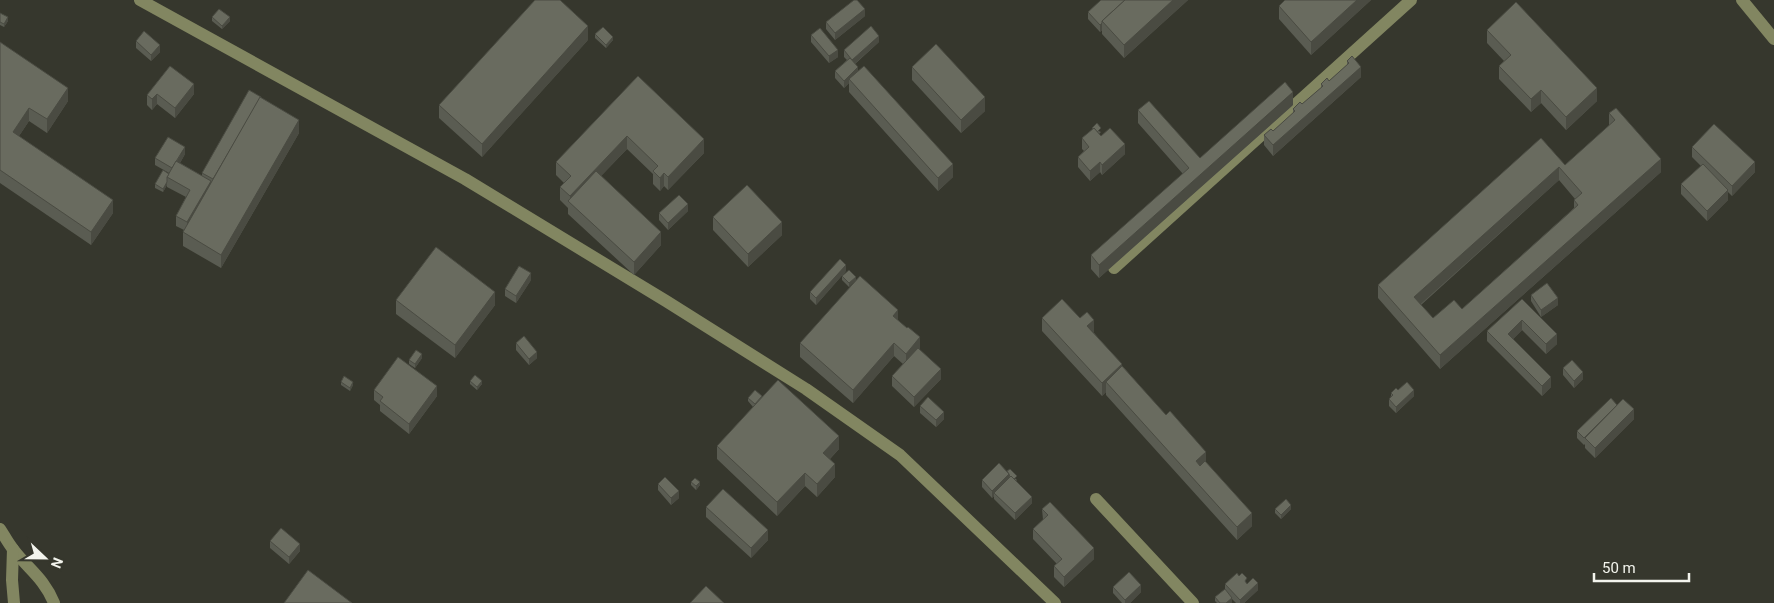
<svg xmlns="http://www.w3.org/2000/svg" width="1774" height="603" viewBox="0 0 1774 603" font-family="Roboto,sans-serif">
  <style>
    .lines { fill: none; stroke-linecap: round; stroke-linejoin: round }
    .minor { stroke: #828661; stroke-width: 12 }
    .wall { fill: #5a5c52; fill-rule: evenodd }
    .shaded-wall { fill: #4a4b42 }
    .building { fill: #696b5f; stroke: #4a4b42; fill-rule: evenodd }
  </style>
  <rect width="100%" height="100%" fill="#36372d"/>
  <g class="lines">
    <!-- minor -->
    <g class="minor">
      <polyline points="140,0 465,179 666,301 806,389 900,455 1055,603"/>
      <polyline points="1742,0 1774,39"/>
      <polyline points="1114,268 1411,0"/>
      <polyline points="1096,499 1193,603"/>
      <path d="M 0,529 C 4,535 8,543 13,549 C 28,569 44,578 54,603"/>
      <polyline points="13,549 12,580 14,603"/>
    </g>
  </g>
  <!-- wall -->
  <g class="wall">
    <polygon points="1101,0 1188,0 1124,58 1102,34 1102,30 1100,32 1088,19 1088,12"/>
    <polygon points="1371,0 1311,55 1279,19 1279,6"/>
    <polygon points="0,13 8,21 4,27 0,25"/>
    <polygon points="865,16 835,40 826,29 826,22"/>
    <polygon points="212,17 230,21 222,29 212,21"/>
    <polygon points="1487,30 1597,101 1566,130 1541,103 1531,112 1499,79 1499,66 1504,61 1487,43"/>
    <polygon points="595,34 613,40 606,48 595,38"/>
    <polygon points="811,35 838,57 829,63 811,42"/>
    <polygon points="588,40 482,157 439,118 439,105"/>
    <polygon points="136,41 160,52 151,61 136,48"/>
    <polygon points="0,42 68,101 47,133 29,121 19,136 113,213 91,245 0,183"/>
    <polygon points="879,42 855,64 858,71 953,177 938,191 849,92 849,83 844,88 835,78 835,71 847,60 844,57 844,50"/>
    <polygon points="1347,61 1361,77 1273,156 1264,145 1264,135 1273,131 1293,114 1293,109 1302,104 1321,88 1321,84 1329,81 1347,65"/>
    <polygon points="170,66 194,94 175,118 157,104 152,110 147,105 147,95"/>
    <polygon points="912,67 985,111 961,133 912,80"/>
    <polygon points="638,76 704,153 668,190 664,186 660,191 653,184 653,174 627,149 601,176 661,245 634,275 568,214 568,208 560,200 560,187 564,183 556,175 556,162"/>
    <polygon points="261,98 299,133 221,268 183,246 183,232 184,230 176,226 176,216 186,197 167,187 167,185 163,192 155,188 155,184 169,173 155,165 155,158 185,154 180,163 202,176 202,173"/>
    <polygon points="1293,105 1099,278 1091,269 1091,255 1183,174 1138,123 1138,110 1200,158"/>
    <path d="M 1609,113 L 1661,172 L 1440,369 L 1378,298 L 1378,285 L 1541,138 L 1565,165 L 1609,126 ZM 1559,180 L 1575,199 L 1574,200 L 1574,208 L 1462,309 L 1433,318 L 1421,305 Z"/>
    <polygon points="1092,128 1101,132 1099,134 1101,136 1125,154 1102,175 1100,172 1090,181 1078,167 1078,157 1084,151 1082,149 1082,138 1092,130"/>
    <polygon points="1692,147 1755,172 1732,196 1728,192 1728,200 1707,221 1681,194 1681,184 1701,166 1692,157"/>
    <polygon points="688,211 668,230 659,220 659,213"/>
    <polygon points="713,217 782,235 748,267 713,230"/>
    <polygon points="846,271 816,305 810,299 810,292"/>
    <polygon points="842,276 856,277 849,287 842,280"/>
    <polygon points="531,280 516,303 505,296 505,289"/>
    <polygon points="1531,295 1558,305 1541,317 1531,301"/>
    <polygon points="1522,299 1557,344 1546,354 1522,330 1513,339 1551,387 1542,396 1487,341 1487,331"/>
    <polygon points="396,300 495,305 455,358 396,314"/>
    <polygon points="1042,318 1094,333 1206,463 1252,526 1237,540 1106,395 1106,392 1102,396 1042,331"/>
    <polygon points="898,320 941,379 914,407 892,386 892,376 903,364 894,356 853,403 800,357 800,343"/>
    <polygon points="516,343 537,358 529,365 516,350"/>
    <polygon points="422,358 415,368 409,364 409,360"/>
    <polygon points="1563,368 1583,379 1574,388 1563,375"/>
    <polygon points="470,381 482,384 477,390 470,384"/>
    <polygon points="341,382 353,385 350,391 341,385"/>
    <polygon points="374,390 437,396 409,434 380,411 380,405 374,400"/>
    <polygon points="1398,390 1414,396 1396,413 1389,406 1389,399 1391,396 1391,393"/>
    <polygon points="762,396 839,449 830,459 835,477 817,497 805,486 777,516 717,459 717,446 753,407 748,401 748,398"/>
    <polygon points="1617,405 1634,419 1595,458 1585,448 1585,444 1584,445 1577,438 1577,431"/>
    <polygon points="920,406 944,419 936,427 920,413"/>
    <polygon points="1007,471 1017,480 1016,481 1032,503 1015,520 994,499 994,496 992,498 982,487 982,480"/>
    <polygon points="691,482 700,485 696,490 691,485"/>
    <polygon points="658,484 679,498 671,505 658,490"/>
    <polygon points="706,507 768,540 751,558 706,517"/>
    <polygon points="1042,509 1094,559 1064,587 1054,577 1054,566 1057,564 1033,539 1033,529 1043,520"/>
    <polygon points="1275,509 1291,509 1281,519 1275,513"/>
    <polygon points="270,541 300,551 289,564 270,548"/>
    <polygon points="1247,583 1258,590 1244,603 1236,603 1232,599 1232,602 1231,603 1217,603 1215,601 1215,597 1225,590 1225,584"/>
    <polygon points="1113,587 1141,592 1130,603 1122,603 1113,593"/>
  </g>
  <!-- shaded-wall -->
  <g class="shaded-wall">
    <polygon points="1173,0 1188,0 1124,58 1124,45"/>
    <polygon points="1357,0 1371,0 1311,55 1311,42"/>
    <polygon points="865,9 865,16 835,40 835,33"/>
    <polygon points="8,17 8,21 4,27 4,24"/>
    <polygon points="230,17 230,21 222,29 222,26"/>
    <polygon points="1102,23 1102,30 1100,32 1100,25"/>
    <polygon points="588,26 588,40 482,157 482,144"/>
    <polygon points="879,36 879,42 852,66 852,60"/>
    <polygon points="613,37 613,40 606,48 606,45"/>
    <polygon points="160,45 160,52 151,61 151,55"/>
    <polygon points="838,50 838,57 829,63 829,56"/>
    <polygon points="858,67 858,74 849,79 849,83 844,88 844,81"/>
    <polygon points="1361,67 1361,77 1273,156 1273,145"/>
    <polygon points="194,84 194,94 175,118 175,108"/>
    <polygon points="68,88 68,101 47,133 47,119"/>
    <polygon points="1597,88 1597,101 1566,130 1566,117"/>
    <polygon points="1541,90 1541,103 1531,112 1531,99"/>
    <polygon points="1293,92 1293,105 1099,278 1099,265"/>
    <polygon points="157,94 157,104 152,110 152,99"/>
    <polygon points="985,97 985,111 961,133 961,120"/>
    <polygon points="29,108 29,121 13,145 13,132"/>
    <polygon points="299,120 299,133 221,268 221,255"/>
    <polygon points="627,136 627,149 573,205 570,202 570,196"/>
    <polygon points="704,139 704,153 668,190 668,177"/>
    <polygon points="1125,144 1125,154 1102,175 1102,165"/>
    <polygon points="185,147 185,154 173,175 173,168"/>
    <polygon points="1661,159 1661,172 1440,369 1440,355"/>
    <polygon points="1100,162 1100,172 1090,181 1090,171"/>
    <polygon points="1755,162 1755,172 1732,196 1732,186"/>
    <polygon points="953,164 953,177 938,191 938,178"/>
    <polygon points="1559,167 1559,180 1414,310 1414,297"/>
    <polygon points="664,173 664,186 660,191 660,178"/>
    <polygon points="211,181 211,191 187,232 187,222"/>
    <polygon points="167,182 167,185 163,192 163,189"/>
    <polygon points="1728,190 1728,200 1707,221 1707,211"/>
    <polygon points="113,200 113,213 91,245 91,232"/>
    <polygon points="688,204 688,211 668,230 668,223"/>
    <polygon points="782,222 782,235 748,267 748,254"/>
    <polygon points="661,232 661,245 634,275 634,262"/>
    <polygon points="846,265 846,271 816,305 816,298"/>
    <polygon points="531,273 531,280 516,303 516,296"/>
    <polygon points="856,277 856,281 849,287 849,283"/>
    <polygon points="495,292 495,305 455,358 455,345"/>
    <polygon points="1558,298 1558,305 1541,317 1541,310"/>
    <polygon points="898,310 898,323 893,316"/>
    <polygon points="1094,320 1094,333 1087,326"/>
    <polygon points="1522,320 1522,330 1508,344 1508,334"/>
    <polygon points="1557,334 1557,344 1546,354 1546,344"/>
    <polygon points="920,337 920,351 906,367 906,354"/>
    <polygon points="894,343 894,356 853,403 853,390"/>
    <polygon points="537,352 537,358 529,365 529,359"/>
    <polygon points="422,354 422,358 415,368 415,364"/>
    <polygon points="1122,364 1122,377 1106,382 1106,392 1102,396 1102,383"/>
    <polygon points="941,369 941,379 914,407 914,397"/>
    <polygon points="1583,372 1583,379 1574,388 1574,381"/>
    <polygon points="1551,377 1551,387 1542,396 1542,386"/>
    <polygon points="482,381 482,384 477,390 477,387"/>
    <polygon points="353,382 353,385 350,391 350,388"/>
    <polygon points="437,386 437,396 409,434 409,424"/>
    <polygon points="1414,390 1414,396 1396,413 1396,407"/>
    <polygon points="1634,409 1634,419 1595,458 1595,448"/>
    <polygon points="944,412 944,419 936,427 936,420"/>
    <polygon points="839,436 839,449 823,466 823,453"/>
    <polygon points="1206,452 1206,465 1196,474 1196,461"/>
    <polygon points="835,464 835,477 817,497 817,484"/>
    <polygon points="805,473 805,486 777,516 777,502"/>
    <polygon points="1009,474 1009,481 994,493 994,496 992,498 992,491"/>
    <polygon points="700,482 700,485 696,490 696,486"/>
    <polygon points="679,491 679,498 671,505 671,498"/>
    <polygon points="1032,497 1032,503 1015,520 1015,513"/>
    <polygon points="1291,505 1291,509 1281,519 1281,515"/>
    <polygon points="1252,513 1252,526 1237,540 1237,527"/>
    <polygon points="768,530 768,540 751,558 751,548"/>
    <polygon points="300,544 300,551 289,564 289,557"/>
    <polygon points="1094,548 1094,559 1064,587 1064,577"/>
    <polygon points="1258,583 1258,590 1244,603 1240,603 1240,600"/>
    <polygon points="1141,585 1141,592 1130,603 1125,603 1125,600"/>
    <polygon points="1232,598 1232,602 1231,603 1226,603"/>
  </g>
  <!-- building -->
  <g class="building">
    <polygon points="535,0 560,0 588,26 482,144 439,105"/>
    <polygon points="854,0 857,0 865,9 835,33 826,22"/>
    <polygon points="1101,0 1125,0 1102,21 1102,23 1100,25 1088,12"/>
    <polygon points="1125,0 1173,0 1124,45 1102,21"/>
    <polygon points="1285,0 1357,0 1311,42 1279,6"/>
    <polygon points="1516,2 1597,88 1566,117 1541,90 1531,99 1499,66 1511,55 1487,30"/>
    <polygon points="219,9 230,17 222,26 212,17"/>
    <polygon points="0,13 8,17 4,24 0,22"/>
    <polygon points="871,26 879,36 852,60 844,50"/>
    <polygon points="603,27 613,37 606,45 595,34"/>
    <polygon points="820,28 838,50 829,56 811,35"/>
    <polygon points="144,31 160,45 151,55 136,41"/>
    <polygon points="0,42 68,88 47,119 29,108 13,132 113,200 91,232 0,170"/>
    <polygon points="936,44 985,97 961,120 912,67"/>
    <polygon points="1352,56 1361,67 1273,145 1264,135 1271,129 1273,131 1295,111 1293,109 1300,102 1302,104 1323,86 1321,84 1327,78 1329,81 1349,63 1347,61"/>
    <polygon points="850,58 858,67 844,81 835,71"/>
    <polygon points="170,66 194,84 175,108 157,94 152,99 147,95"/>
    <polygon points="864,66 953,164 938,178 849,79"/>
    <polygon points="638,76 704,139 668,177 664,173 660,178 653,171 658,166 627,136 570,196 560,187 571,176 556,162"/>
    <polygon points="1285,82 1293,92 1099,265 1091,255 1189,168 1138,110 1149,101 1200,158"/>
    <polygon points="249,90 261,97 213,179 202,173"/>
    <polygon points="260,97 299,120 221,255 183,232"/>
    <path d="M 1616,108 L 1661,159 L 1440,355 L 1378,285 L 1541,138 L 1565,165 L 1615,120 L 1609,113 ZM 1559,167 L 1582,193 L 1574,200 L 1578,205 L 1462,309 L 1454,300 L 1433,318 L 1414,297 Z"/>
    <polygon points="1097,123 1101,128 1097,132 1094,128 1093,129 1092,128"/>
    <polygon points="1714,124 1755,162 1732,186 1692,147"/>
    <polygon points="1094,128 1101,136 1110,128 1125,144 1102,165 1100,162 1090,171 1078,157 1089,147 1082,138"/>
    <polygon points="168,137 185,147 172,168 155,158"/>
    <polygon points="176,161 211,181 187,222 176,216 190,190 167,177"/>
    <polygon points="1703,164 1728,190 1707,211 1681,184"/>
    <polygon points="163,170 169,174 167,177 167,182 163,189 155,184"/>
    <polygon points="596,171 661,232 634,262 568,201"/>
    <polygon points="747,185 782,222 748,254 713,217"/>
    <polygon points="679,195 688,204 668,223 659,213"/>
    <polygon points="436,247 495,292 455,345 396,300"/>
    <polygon points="840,259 846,265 816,298 810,292"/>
    <polygon points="519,266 531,273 516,296 505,289"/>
    <polygon points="849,270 856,277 849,283 842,276"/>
    <polygon points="860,276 898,310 893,316 907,328 908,327 920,337 906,354 894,343 853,390 800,343"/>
    <polygon points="1547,283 1558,298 1541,310 1531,295"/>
    <polygon points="1062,299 1080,318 1087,312 1094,320 1087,326 1122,364 1102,383 1042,318"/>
    <polygon points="1522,299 1557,334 1546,344 1522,320 1508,334 1551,377 1542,386 1487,331"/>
    <polygon points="524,336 537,352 529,359 516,343"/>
    <polygon points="918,348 941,369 914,397 892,376"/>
    <polygon points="416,350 422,354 415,364 409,360"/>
    <polygon points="398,357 437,386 409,424 380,401 383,397 374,390"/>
    <polygon points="1572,360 1583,372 1574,381 1563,368"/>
    <polygon points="1122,366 1166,415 1170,411 1206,452 1196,461 1200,466 1205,461 1252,513 1237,527 1106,382"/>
    <polygon points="475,375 482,381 477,387 470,381"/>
    <polygon points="344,376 353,382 350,388 341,382"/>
    <polygon points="778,380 839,436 823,453 835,464 817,484 805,473 777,502 717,446"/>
    <polygon points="1407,382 1414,390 1396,407 1389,399 1393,395 1391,393 1396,388 1398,390"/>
    <polygon points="755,390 762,396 755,404 748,398"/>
    <polygon points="928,397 944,412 936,420 920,406"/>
    <polygon points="1611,398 1617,405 1584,438 1577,431"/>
    <polygon points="1623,399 1634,409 1595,448 1585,438"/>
    <polygon points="999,463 1009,474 992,491 982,480"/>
    <polygon points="1010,469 1017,476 1014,479 1011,476 1010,477 1009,474 1007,471"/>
    <polygon points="1011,476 1032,497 1015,513 994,493"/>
    <polygon points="665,477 679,491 671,498 658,484"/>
    <polygon points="695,478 700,482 696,486 691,482"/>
    <polygon points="723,489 768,530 751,548 706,507"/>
    <polygon points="1286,499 1291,505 1281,515 1275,509"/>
    <polygon points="1050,502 1094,548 1064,577 1054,566 1062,559 1033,529 1048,515 1042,509"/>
    <polygon points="281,528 300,544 289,557 270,541"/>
    <polygon points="308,570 352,603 284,603"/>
    <polygon points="1129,572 1141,585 1125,600 1113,587"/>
    <polygon points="1237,573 1239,576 1242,573 1247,578 1245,581 1247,584 1253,578 1258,583 1240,600 1225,584"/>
    <polygon points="706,586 724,603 690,603"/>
    <polygon points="1225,589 1232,598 1226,603 1220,603 1215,597"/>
  </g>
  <!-- north arrow -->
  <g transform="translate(45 558) rotate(112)" stroke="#36372d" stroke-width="4" paint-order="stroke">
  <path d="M0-4L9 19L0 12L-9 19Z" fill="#f3f4ed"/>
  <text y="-8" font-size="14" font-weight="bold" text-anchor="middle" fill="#f3f4ed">N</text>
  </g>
  <!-- scale -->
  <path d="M1594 573v8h95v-8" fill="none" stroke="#f3f4ed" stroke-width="2.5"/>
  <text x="1602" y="573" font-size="15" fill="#f3f4ed" stroke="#36372d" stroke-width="4" paint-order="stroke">50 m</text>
</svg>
